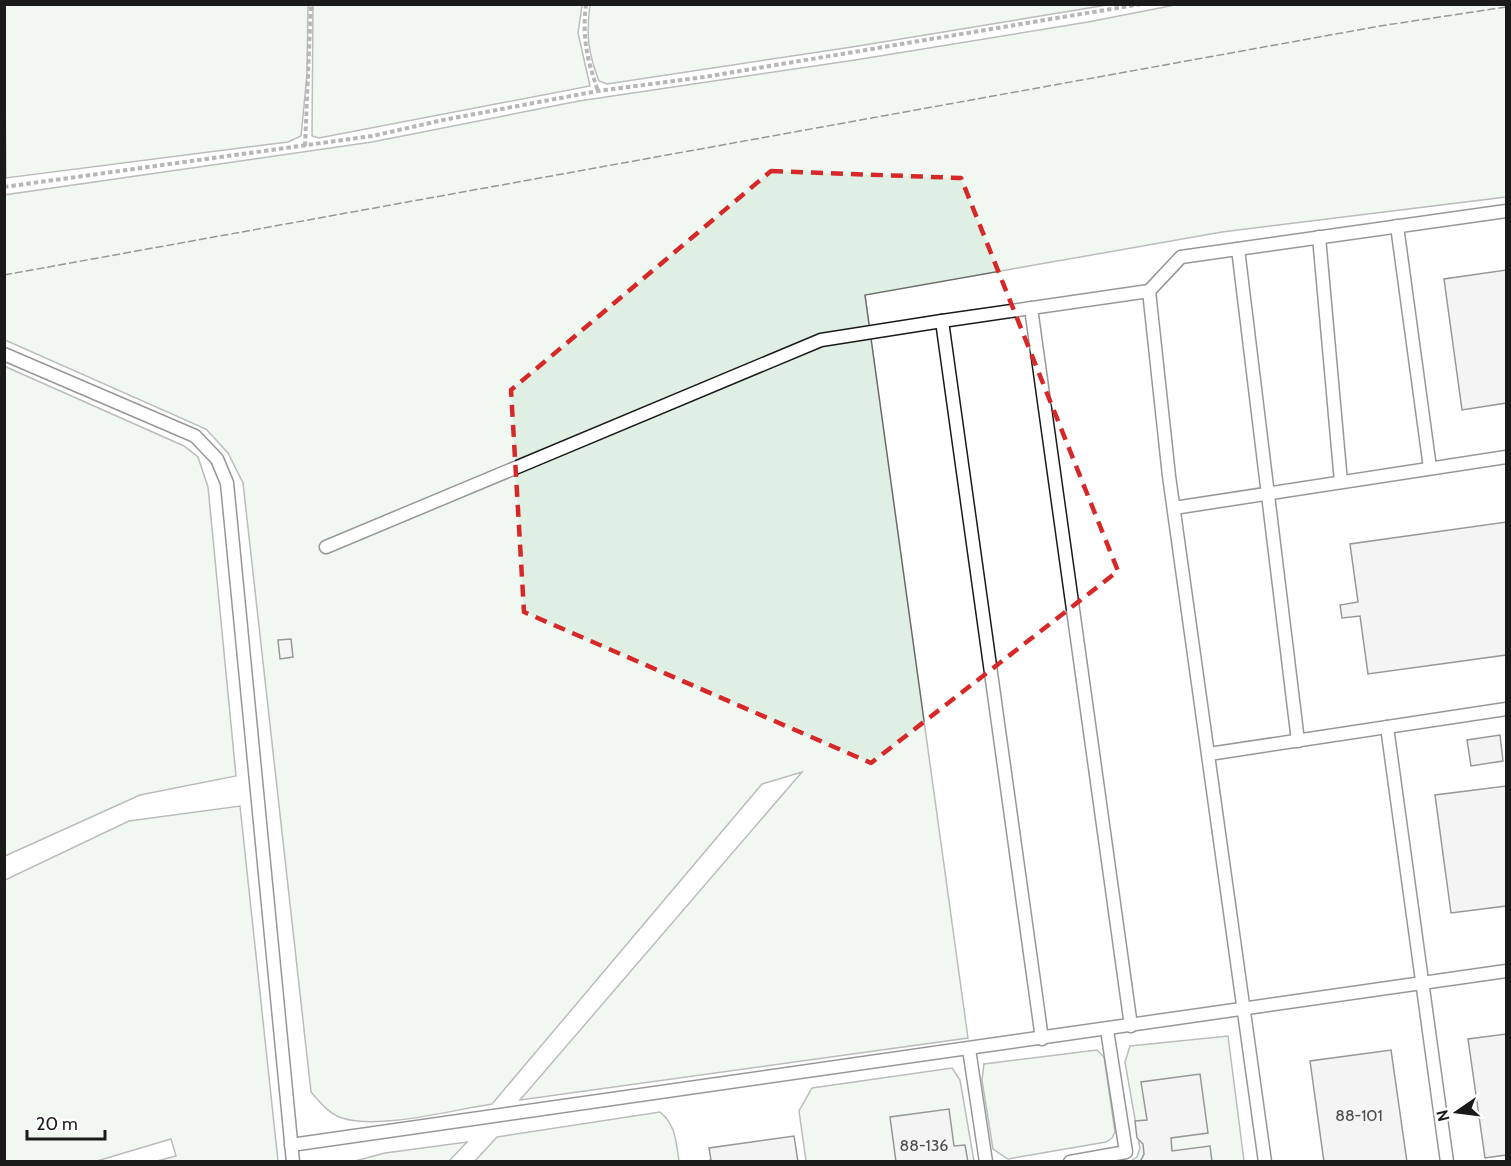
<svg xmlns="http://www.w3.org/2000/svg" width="1511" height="1166" viewBox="0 0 1511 1166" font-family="Cabin,sans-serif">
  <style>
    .green { fill: #e0efe3; stroke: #6a6a6a; stroke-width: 1.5 }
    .building { fill: #e6e6e6; stroke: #1a1a1a; stroke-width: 1.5 }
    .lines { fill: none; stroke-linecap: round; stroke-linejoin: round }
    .lane-casing { stroke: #1a1a1a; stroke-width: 15 }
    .path { stroke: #5f5f5f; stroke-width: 4; stroke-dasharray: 4.5 3; stroke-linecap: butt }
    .lane { stroke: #fff; stroke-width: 12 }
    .fence { stroke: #1a1a1a; stroke-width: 1.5; stroke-dasharray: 8 3; stroke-linecap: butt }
    .marked { fill: none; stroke: #d62828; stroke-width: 4.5; stroke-dasharray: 12 8; stroke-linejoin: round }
    .labels { text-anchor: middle; stroke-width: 4.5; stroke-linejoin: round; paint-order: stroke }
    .number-label { font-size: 16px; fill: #4d4d4d }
  </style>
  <rect width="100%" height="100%" fill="#fff"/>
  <!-- green -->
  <g class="green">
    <polygon points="4,5 308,5 307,75 301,136 288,142 6,178"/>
    <polygon points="313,5 582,5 578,33 590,86 319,138 312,136"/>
    <path d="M 590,5 L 590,4 L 1107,5 L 852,47 L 607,84 L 599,81 C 588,53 586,34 590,5 Z"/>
    <path d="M 1175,5 L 1506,5 L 1506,197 L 1222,232 L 865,295 L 968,1038 L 520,1100 L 802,772 L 762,784 L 492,1104 C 452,1110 379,1130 342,1118 C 329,1114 319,1101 311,1092 L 243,483 L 228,453 L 206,429 L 5,340 L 4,195 L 372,142 L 579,101 L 855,60 L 1088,22 Z"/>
    <polygon points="4,366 184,446 198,457 208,487 236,776 140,795 5,856"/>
    <polygon points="240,806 278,1161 157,1161 176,1156 171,1139 97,1161 5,1161 5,880 129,821"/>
    <polygon points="1228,1036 1244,1161 1131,1161 1137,1157 1140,1148 1125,1062 1130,1046"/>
    <polygon points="1097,1050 1104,1057 1115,1132 1112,1138 1106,1142 1008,1159 993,1149 982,1080 984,1064"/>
    <polygon points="952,1068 960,1080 974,1161 806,1161 799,1111 812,1088"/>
    <path d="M 660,1112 C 676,1125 676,1142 679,1161 L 475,1161 L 497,1137 Z"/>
    <polygon points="467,1142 449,1161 355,1161 385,1153"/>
  </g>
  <!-- building -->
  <g class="building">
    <polygon points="1506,270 1506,403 1462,410 1444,279"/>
    <polygon points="1506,522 1506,655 1368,674 1360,616 1342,618 1340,605 1358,602 1350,544"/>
    <polygon points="291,639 293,657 280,659 278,640"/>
    <polygon points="1500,735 1503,761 1471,766 1467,740"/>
    <polygon points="1506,786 1506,906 1451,913 1435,795"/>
    <polygon points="1506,1034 1506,1155 1485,1158 1468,1039"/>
    <polygon points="1391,1050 1407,1162 1324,1162 1310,1061"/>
    <polygon points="1200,1074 1208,1133 1171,1138 1172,1151 1210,1146 1212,1162 1140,1162 1144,1154 1143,1144 1137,1138 1135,1121 1147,1120 1141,1082"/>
    <polygon points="949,1109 954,1146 965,1145 968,1162 896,1162 890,1117"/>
    <polygon points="794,1136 798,1162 703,1162 711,1160 709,1148"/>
  </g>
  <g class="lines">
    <defs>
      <g id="lane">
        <polyline points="1397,226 1430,468"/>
        <polyline points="1319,237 1341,482"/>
        <polyline points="1238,249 1298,741"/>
        <polyline points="1031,308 1131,1026"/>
        <polyline points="4,354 195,436 217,459 227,483 293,1162"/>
        <polyline points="1174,508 1506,457"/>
        <polyline points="326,547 821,340 942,321"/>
        <polyline points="1387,727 1447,1162"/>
        <polyline points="1209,754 1506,709"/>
        <polyline points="1042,1039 942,321 1149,291"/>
        <polyline points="969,1049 986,1162"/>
        <polyline points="291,1145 1506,971"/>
        <polyline points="1070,1162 1126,1152 1107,1030"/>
        <polyline points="1265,1162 1169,476 1149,291 1181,257 1506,211"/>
      </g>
    </defs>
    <!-- lane casing -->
    <use href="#lane" class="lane-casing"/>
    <!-- path -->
    <g class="path">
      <path d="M 586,4 C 582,38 587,59 598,91"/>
      <polyline points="305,146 311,4"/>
      <polyline points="4,187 372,136 443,120 598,91 704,77 1141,4"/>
    </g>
    <!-- lane -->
    <use href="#lane" class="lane"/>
    <!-- fence -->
    <polyline class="fence" points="4,275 1380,26 1506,7"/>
  </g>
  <!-- marked area -->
  <path d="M0 0H1511V1166H0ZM 771,171 L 961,178 L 1118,571 L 871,763 L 524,612 L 511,390 Z" fill="#fff" fill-opacity=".55" fill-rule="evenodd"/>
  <path class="marked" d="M 771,171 L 961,178 L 1118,571 L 871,763 L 524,612 L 511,390 Z"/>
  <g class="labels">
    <!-- number labels -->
    <g class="number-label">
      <text x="1359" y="1121">88-101</text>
      <text x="924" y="1151">88-136</text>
    </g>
  </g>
  <!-- border -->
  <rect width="1511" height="1166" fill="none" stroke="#1a1a1a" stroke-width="12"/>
  <!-- north arrow -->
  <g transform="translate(1457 1112) rotate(256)" stroke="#ffffff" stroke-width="4.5" paint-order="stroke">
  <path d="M0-4.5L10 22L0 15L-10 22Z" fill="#1a1a1a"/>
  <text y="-9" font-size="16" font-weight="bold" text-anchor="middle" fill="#1a1a1a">N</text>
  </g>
  <!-- scale -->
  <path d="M27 1130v9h78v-9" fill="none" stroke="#1a1a1a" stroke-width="3"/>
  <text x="36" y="1130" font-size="18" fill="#1a1a1a" stroke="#ffffff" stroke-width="4.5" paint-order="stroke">20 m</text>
</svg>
